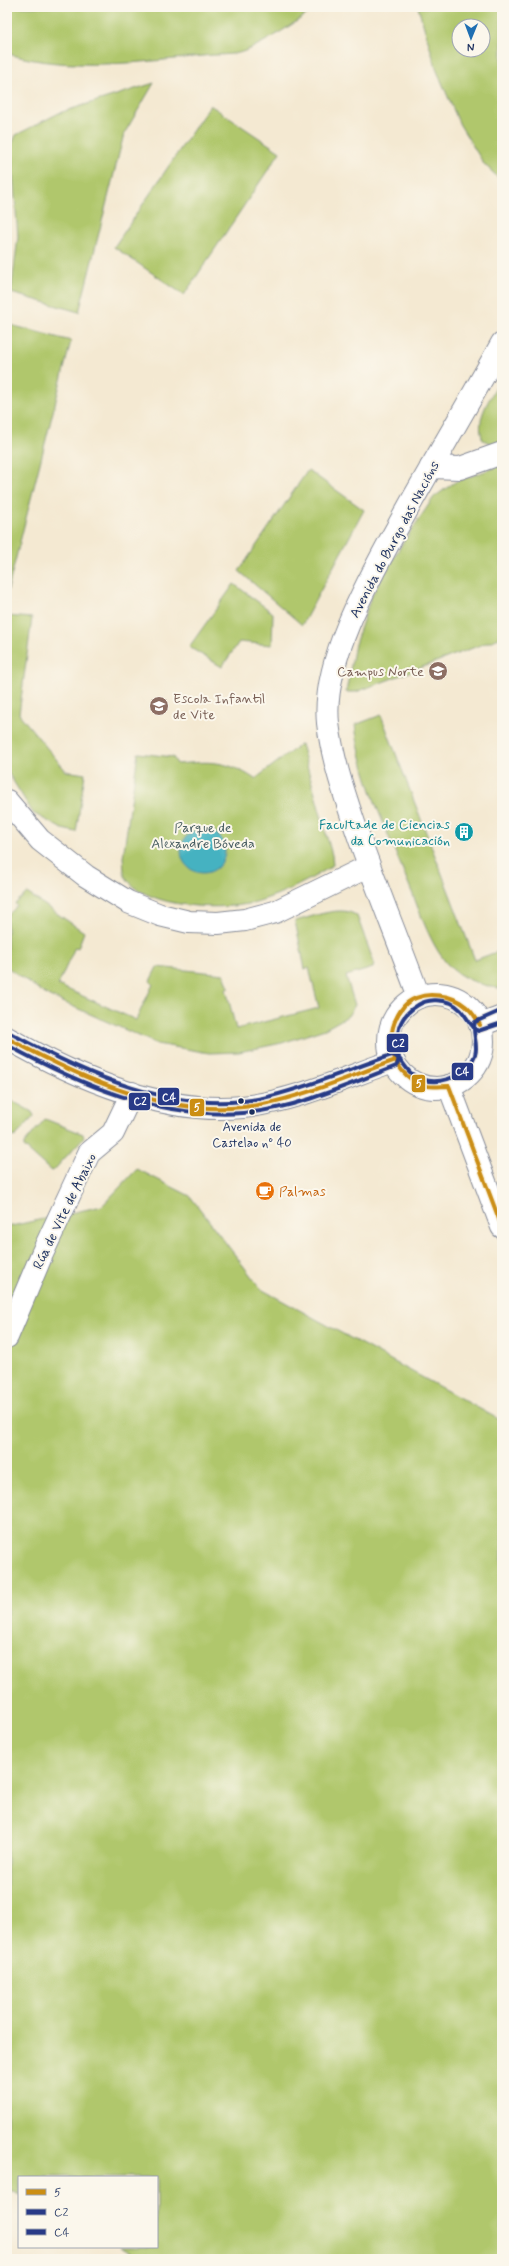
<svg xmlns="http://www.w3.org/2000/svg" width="509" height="2266" viewBox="0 0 509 2266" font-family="Mynerve,sans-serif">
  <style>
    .green { fill: #b0c76c; stroke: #667b65; fill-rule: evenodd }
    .water { fill: #45b2c1; stroke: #307090 }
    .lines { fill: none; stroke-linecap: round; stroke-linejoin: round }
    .street-casing { stroke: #888c98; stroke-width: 24 }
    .secondary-casing { stroke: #888c98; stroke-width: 24 }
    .street { stroke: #fff; stroke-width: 22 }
    .secondary { stroke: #fff; stroke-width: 22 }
    .bus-1-casing { stroke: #fbf7ec; stroke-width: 7 }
    .bus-2-casing { stroke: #fbf7ec; stroke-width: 7 }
    .bus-3-casing { stroke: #fbf7ec; stroke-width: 7 }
    .bus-1 { stroke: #cb8e13; stroke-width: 4 }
    .bus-2 { stroke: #283a87; stroke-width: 4 }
    .bus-3 { stroke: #283a87; stroke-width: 4 }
    .bus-dot { fill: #1b2f5e; stroke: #fbf7ec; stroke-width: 1.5 }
    .labels { text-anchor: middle; stroke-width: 4; stroke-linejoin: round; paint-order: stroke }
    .bus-label { font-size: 13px; fill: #1b2f5e; stroke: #fbf7ec }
    .street-label { font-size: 14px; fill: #1b2f5e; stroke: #fbf7ec }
    .education-label { font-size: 14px; fill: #785e54; stroke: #fbf7ec; text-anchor: end }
    .culture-label { font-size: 14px; fill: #0d838f; stroke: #fbf7ec; text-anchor: end }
    .park-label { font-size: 14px; fill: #485d62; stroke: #fbf7ec }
    .food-label { font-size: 14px; fill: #c56008; stroke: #fbf7ec; text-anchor: start }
    .line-badge { stroke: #fbf7ec; stroke-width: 1.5 }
    .badge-label { font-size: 11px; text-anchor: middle; font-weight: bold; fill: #fff }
  </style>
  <rect width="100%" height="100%" fill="#fbf7ec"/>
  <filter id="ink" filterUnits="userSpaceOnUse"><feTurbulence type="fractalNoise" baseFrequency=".025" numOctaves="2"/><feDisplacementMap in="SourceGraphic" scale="8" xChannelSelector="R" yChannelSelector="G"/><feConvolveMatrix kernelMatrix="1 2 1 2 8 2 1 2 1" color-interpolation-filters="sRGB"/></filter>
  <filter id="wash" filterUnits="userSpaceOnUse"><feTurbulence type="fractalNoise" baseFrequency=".012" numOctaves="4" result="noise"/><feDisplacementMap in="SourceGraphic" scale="16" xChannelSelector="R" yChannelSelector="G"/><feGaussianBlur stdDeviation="0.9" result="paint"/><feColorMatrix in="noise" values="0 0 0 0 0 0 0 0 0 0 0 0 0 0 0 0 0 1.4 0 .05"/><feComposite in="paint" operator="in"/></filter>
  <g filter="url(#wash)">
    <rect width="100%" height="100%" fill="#f4e9d2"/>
    <!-- green -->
    <g class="green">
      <path d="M 7,7 L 318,7 C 295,22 271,40 245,51 C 233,56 216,54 203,56 C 145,62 65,72 9,54 L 7,44 Z"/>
      <path d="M 418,7 L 502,7 L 502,181 L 484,164 L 460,125 L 437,71 ZM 459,26 L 483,26 L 483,50 L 459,50 Z"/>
      <polygon points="154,83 124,134 79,312 11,293 18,237 11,147 16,135 59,113"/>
      <polygon points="210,105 280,152 184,295 114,247"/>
      <polygon points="7,324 71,341 7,593"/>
      <path d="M 502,378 L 502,443 L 492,444 L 483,440 C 474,418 491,397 502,378 Z"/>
      <polygon points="502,465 502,637 356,692 346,692 355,644 371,597 402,544 434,497 455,482"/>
      <polygon points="308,470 364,510 302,625 239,571"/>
      <polygon points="234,584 273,613 272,645 239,642 222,667 189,647"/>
      <polygon points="7,616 32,618 19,714 66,771 85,774 76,832 62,829 33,813 7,771"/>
      <path d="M 381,715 L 475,960 L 502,950 L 502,989 C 480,985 457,978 444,960 C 428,939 419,909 409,885 C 388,833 362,781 355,725 Z"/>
      <path d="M 301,744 L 332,855 L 333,865 C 311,880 284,893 259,901 C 227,912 143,909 125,876 C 123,871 124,863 123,857 L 138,753 L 173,757 L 177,764 C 211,761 226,760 255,779 Z"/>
      <path d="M 27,893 L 84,932 L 78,948 L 75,947 L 58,985 L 136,1020 L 153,984 L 150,981 L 157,967 L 224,974 L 229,988 L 226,989 L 236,1029 L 319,1008 L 309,968 L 305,969 L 295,921 C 313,917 342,904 357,916 L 374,963 L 373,968 L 346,976 L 355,1005 L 348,1016 L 325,1029 L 282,1043 L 239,1052 L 209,1053 L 157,1044 L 45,994 L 7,967 L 7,916 L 17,906 L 15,904 Z"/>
      <polygon points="7,1098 32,1112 34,1116 16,1136 12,1137 7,1132"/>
      <polygon points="45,1119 83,1134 84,1137 54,1170 51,1171 24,1147 24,1144"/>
      <polygon points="137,1169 190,1196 261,1289 502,1421 502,2259 143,2259 120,2247 157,2247 157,2177 19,2177 19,2195 7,2189 7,1227 102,1206"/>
    </g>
    <!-- water -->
    <circle class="water" cx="203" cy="851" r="22"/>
  </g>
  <g filter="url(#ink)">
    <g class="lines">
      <defs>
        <g id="street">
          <polyline points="431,467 460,468 502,453"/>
          <polyline points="7,801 40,840 86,876 128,902 160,915 189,922 218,923 245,920 275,912 369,866"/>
          <path d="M 419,997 C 398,939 374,882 354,823 C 343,790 332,757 328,723 C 321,657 377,565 408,508 C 439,453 471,399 502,343"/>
          <polyline points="449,1086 502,1227"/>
          <polyline points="7,1337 42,1254 89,1153 113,1133 132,1093"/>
        </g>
        <g id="secondary">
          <circle cx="436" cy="1041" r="47"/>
          <polyline points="480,1025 502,1017"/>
          <path d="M 7,1038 C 75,1077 163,1115 243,1107 C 295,1101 344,1078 393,1061"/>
        </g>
      </defs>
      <!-- street casing -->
      <use href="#street" class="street-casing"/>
      <!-- secondary casing -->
      <use href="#secondary" class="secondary-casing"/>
      <!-- street -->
      <use href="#street" class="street"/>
      <!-- secondary -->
      <use href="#secondary" class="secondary"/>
      <defs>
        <g id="bus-1">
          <path d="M 480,1025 C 469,1004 454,995 431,995 C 422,995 410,999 404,1006 C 382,1032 389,1072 422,1085 C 429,1088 441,1086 449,1086 L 502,1227"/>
          <path d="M 7,1038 C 84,1080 174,1122 263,1104 C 308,1095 350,1076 393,1061"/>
        </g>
        <path id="bus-2" d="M 7,1045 C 79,1084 158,1119 243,1113 C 295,1109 348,1085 396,1066 C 406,1056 383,1026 418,1005 C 427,999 441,999 451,1003 C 465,1009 468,1025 478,1031 L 502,1023"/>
        <path id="bus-3" d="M 10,1033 C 85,1074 175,1116 263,1098 C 308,1088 349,1069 392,1055 C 401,1056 405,1069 412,1074 C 433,1089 465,1079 475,1055 C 479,1044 471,1032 475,1022 L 500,1011"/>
      </defs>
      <!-- bus-1 casing -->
      <use href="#bus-1" class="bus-1-casing"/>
      <!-- bus-2 casing -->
      <use href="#bus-2" class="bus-2-casing"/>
      <!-- bus-3 casing -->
      <use href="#bus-3" class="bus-3-casing"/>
      <!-- bus-1 -->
      <use href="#bus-1" class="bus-1"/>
      <!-- bus-2 -->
      <use href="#bus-2" class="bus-2"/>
      <!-- bus-3 -->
      <use href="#bus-3" class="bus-3"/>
    </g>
  </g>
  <!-- icons -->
  <defs>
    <symbol id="university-disc" viewBox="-11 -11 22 22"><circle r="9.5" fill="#8d6e63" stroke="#fbf7ec"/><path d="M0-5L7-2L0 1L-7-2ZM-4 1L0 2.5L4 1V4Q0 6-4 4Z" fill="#fff"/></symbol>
    <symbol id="school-disc" viewBox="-11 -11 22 22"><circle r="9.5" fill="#8d6e63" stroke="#fbf7ec"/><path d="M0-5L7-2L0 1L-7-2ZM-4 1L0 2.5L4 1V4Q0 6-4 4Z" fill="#fff"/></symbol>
    <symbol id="building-disc" viewBox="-11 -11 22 22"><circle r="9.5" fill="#0f9aa8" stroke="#fbf7ec"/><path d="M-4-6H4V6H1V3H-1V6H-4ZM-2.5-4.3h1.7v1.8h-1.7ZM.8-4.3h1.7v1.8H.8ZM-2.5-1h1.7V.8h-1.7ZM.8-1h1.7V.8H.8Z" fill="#fff"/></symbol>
    <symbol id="cafe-disc" viewBox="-11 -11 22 22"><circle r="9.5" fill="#e8710a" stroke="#fbf7ec"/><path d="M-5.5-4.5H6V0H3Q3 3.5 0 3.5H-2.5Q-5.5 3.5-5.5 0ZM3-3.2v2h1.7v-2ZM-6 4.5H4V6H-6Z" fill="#fff"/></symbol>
  </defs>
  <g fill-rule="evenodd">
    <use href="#university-disc" x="427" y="660" width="22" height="22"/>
    <use href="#school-disc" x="148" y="695" width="22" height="22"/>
    <use href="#building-disc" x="453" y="821" width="22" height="22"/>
    <use href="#cafe-disc" x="254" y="1180" width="22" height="22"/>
  </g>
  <!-- markers -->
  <g class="bus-dot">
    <circle cx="241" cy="1101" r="3.5"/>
    <circle cx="252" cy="1112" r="3.5"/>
  </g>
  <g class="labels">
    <!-- bus labels -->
    <g class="bus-label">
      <text x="252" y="1131">Avenida de<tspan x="252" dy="16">Castelao nº 40</tspan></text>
    </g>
    <!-- street labels -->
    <g class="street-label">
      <text transform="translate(394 539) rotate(-62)" y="5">Avenida do Burgo das Nacións</text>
      <text transform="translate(64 1211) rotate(-64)" y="5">Rúa de Vite de Abaixo</text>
    </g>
    <!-- education labels -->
    <g class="education-label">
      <text x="424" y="676">Campus Norte</text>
      <text x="173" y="703" text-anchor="start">Escola Infantil<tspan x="173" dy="16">de Vite</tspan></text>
    </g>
    <!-- culture labels -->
    <g class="culture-label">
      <text x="450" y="829">Facultade de Ciencias<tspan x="450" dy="16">da Comunicación</tspan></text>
    </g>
    <!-- park labels -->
    <g class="park-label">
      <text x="203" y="832">Parque de<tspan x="203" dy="16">Alexandre Bóveda</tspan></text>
    </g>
    <!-- food labels -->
    <g class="food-label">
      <text x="279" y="1196">Palmas</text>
    </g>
  </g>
  <g class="line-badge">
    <rect x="386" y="1033" width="23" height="20" rx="4" fill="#283a87"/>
    <rect x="451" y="1062" width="23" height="19" rx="4" fill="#283a87"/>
    <rect x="411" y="1074" width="15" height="19" rx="4" fill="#cb8e13"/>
    <rect x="157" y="1087" width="23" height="19" rx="4" fill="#283a87"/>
    <rect x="128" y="1092" width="23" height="19" rx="4" fill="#283a87"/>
    <rect x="189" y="1098" width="16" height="19" rx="4" fill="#cb8e13"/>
  </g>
  <g class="badge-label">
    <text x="398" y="1047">C2</text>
    <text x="462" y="1075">C4</text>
    <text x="419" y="1087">5</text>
    <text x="169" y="1101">C4</text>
    <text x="140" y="1105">C2</text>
    <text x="197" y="1111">5</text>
  </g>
  <!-- margin -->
  <rect width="509" height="2266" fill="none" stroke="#fbf7ec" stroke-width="24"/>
  <!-- legend -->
  <rect x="18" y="2176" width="140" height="72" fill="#fbf7ec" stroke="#a1a7b3"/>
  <rect x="26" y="2189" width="20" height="6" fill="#cb8e13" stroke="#a1a7b3"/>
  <text x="54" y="2196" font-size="12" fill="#1b2f5e">5</text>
  <rect x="26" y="2209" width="20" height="6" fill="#283a87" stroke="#a1a7b3"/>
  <text x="54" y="2216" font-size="12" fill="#1b2f5e">C2</text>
  <rect x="26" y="2229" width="20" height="6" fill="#283a87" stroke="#a1a7b3"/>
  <text x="54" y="2236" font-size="12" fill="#1b2f5e">C4</text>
  <!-- north arrow -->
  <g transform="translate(471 38) rotate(181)"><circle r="19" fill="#fbf7ec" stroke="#a1a7b3"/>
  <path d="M0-3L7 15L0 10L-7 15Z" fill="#1f6fb2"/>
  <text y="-6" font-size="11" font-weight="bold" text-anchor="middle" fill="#1b2f5e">N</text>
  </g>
</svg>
